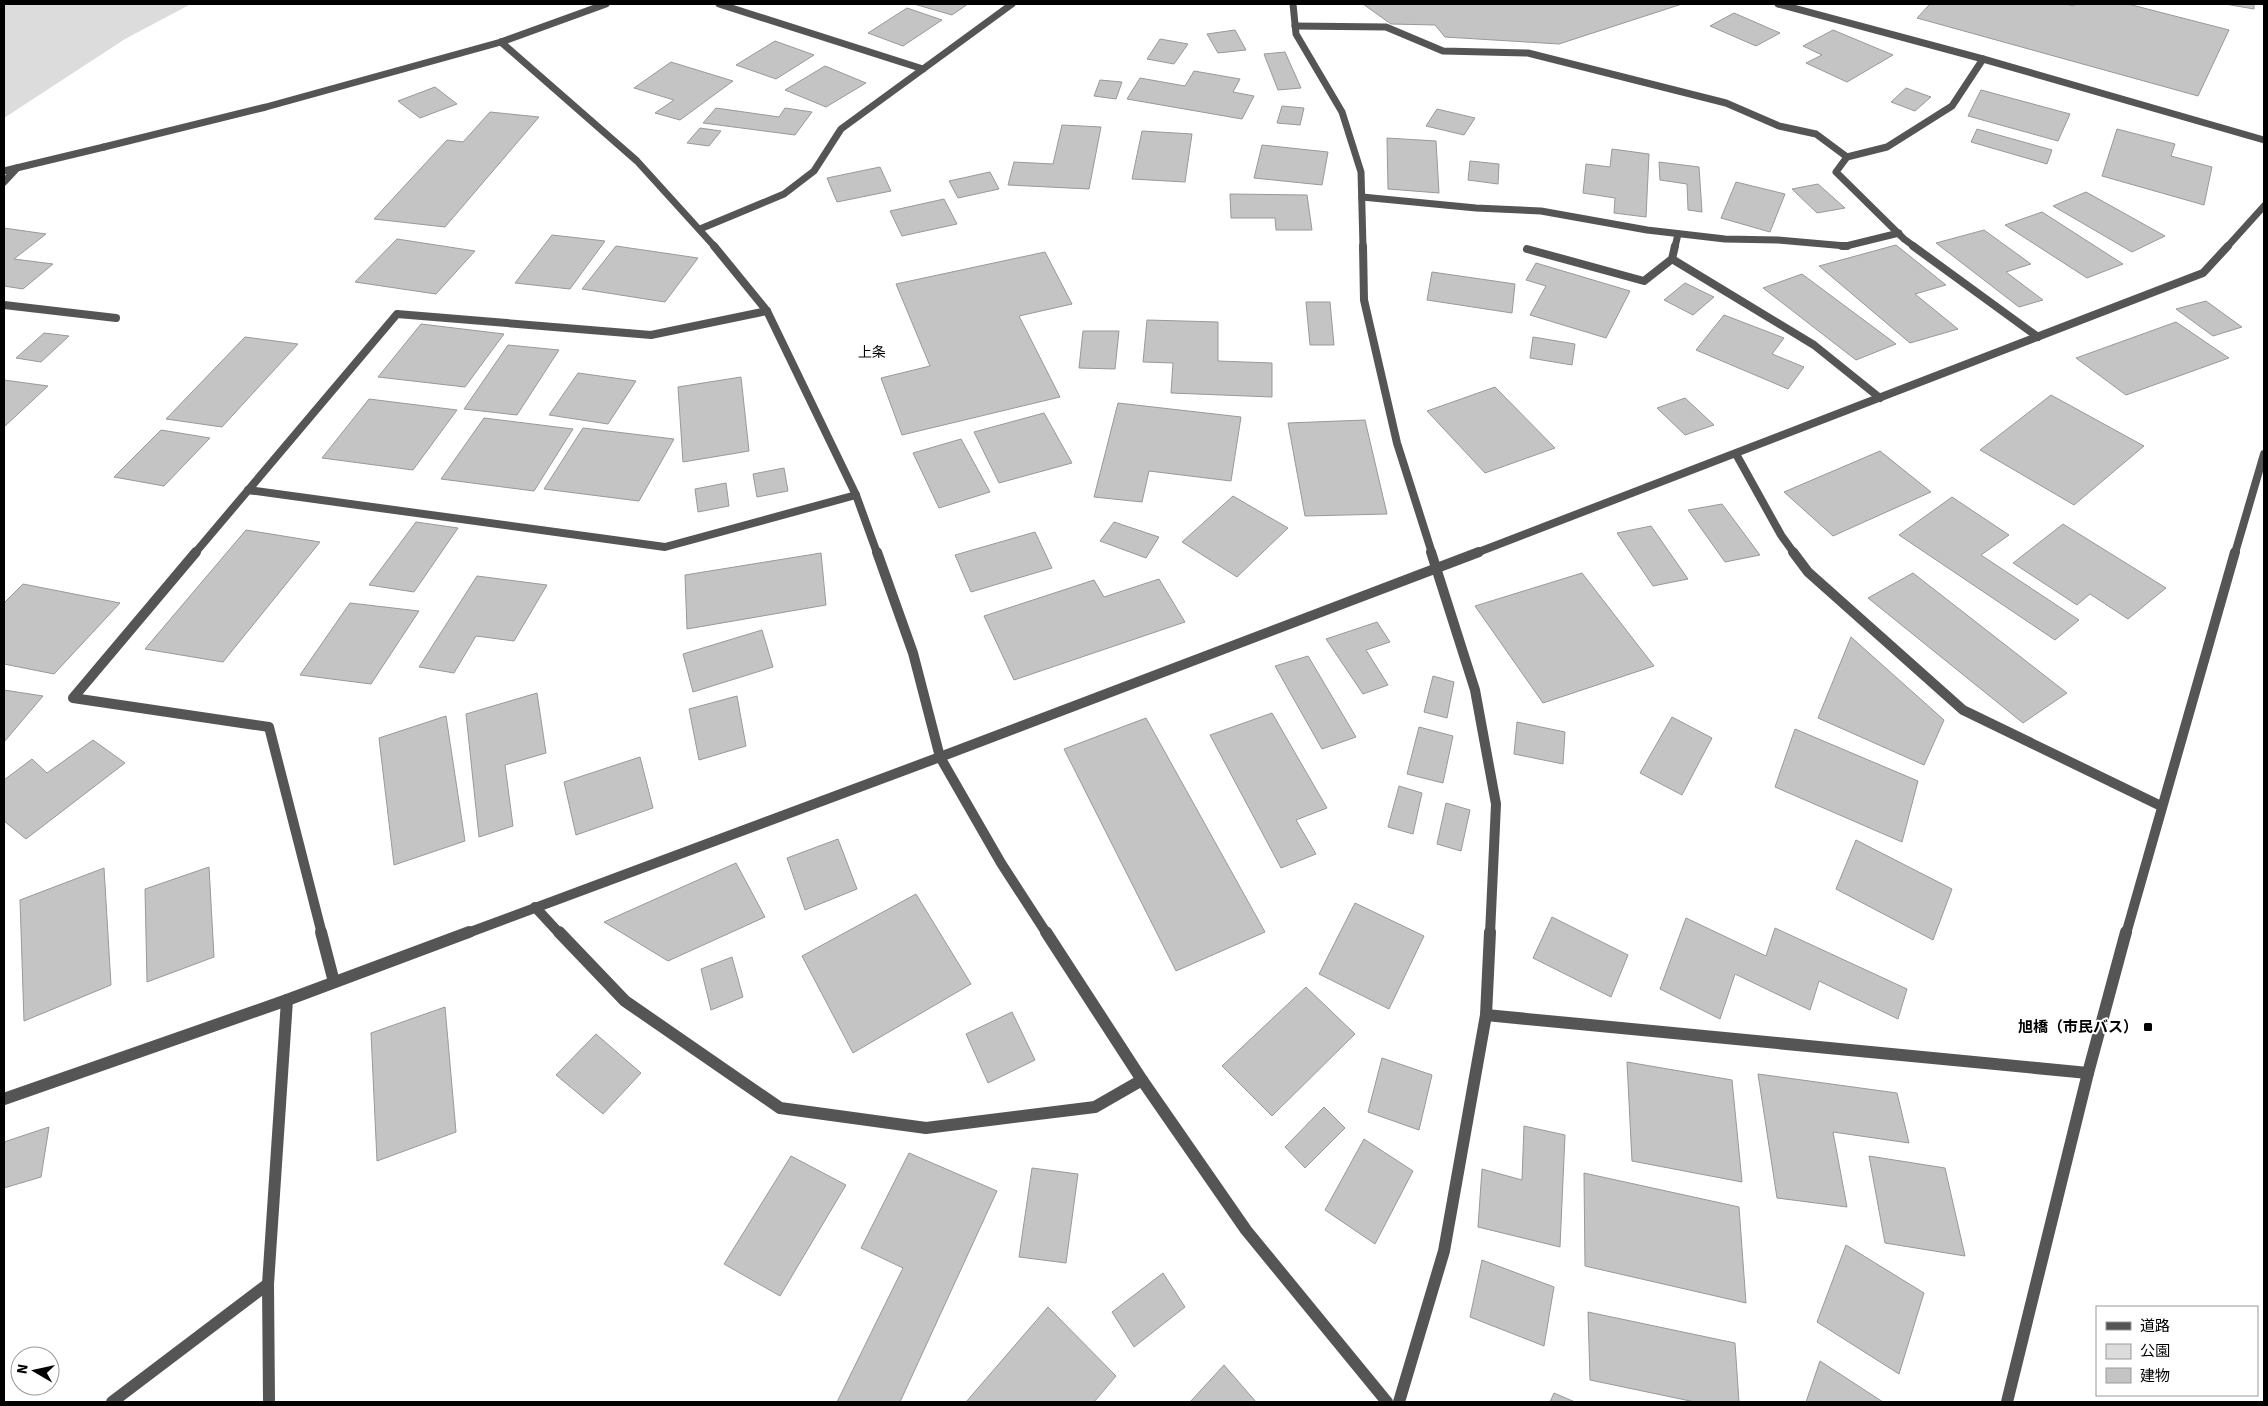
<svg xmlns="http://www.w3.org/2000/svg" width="2268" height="1406" viewBox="0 0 2268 1406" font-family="Signika,'Noto Sans JP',sans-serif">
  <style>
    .green { fill: #dcdcdc }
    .building { fill: #c4c4c4; stroke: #999 }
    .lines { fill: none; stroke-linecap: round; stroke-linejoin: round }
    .minor-far3 { stroke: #555; stroke-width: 7 }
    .minor-far2 { stroke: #555; stroke-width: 8 }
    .minor-far1 { stroke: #555; stroke-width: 10 }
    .minor { stroke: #555; stroke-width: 12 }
    .tertiary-far3 { stroke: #555; stroke-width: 7 }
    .tertiary-far2 { stroke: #555; stroke-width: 8 }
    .tertiary-far1 { stroke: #555; stroke-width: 10 }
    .tertiary { stroke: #555; stroke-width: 12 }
    .poi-dot { fill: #000; stroke: #fff; stroke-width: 2 }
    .labels { text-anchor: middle; stroke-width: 4; stroke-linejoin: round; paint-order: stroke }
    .far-neighbourhood-label { font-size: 14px; fill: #000; stroke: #fff }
    .poi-label { font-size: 15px; font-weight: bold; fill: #000; stroke: #fff; text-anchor: end }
  </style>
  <rect width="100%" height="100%" fill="#fff"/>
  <!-- green -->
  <polygon class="green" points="4,4 191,4 125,39 4,118"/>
  <!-- building -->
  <g class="building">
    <polygon points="914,4 968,4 952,15"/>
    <polygon points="1363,4 1682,4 1559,44 1445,37 1435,25 1391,24"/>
    <polygon points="1930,4 2066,4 2074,6 2075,4 2128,4 2229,30 2198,96 1917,18"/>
    <polygon points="2225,4 2254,4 2254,9"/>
    <polygon points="907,8 942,20 903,46 868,33"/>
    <polygon points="1734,13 1780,33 1756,46 1710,26"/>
    <polygon points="1235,30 1246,50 1218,53 1207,34"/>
    <polygon points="1833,30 1893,55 1847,82 1806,63 1822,55 1803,46"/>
    <polygon points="1160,39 1188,44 1174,64 1147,59"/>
    <polygon points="775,41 814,55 776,79 736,65"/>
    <polygon points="1285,52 1301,88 1278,90 1264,54"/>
    <polygon points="671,62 733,81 680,120 655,113 674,100 634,88"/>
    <polygon points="825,66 866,83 826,107 785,90"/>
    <polygon points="1194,71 1240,79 1233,92 1254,96 1242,119 1127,99 1140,78 1185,86"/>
    <polygon points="1100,80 1122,82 1116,99 1094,96"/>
    <polygon points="435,87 457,104 420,118 398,101"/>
    <polygon points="1906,88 1931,97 1915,111 1891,102"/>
    <polygon points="1981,90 2070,114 2058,141 1968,116"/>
    <polygon points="1282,106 1304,108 1300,125 1277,123"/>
    <polygon points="716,108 779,117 785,108 812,112 795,135 703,123"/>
    <polygon points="1437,109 1475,118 1464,135 1426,126"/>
    <polygon points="490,112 539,117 445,227 374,219 447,140 463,142"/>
    <polygon points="1062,125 1101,127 1089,189 1008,185 1014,162 1053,164"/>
    <polygon points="700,128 721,131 709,146 687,143"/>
    <polygon points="1977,129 2052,150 2047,164 1971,142"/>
    <polygon points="2117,129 2175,144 2171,156 2212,167 2204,205 2102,176"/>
    <polygon points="1142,131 1192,134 1185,182 1132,179"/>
    <polygon points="1387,138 1436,141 1439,193 1388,189"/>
    <polygon points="1262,145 1328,152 1322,185 1254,178"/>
    <polygon points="1612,149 1649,154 1646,217 1614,213 1615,198 1583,193 1586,164 1610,167"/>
    <polygon points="1470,161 1499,164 1498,184 1468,180"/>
    <polygon points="1659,162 1699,167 1702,212 1688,210 1687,184 1660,180"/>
    <polygon points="880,167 891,191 837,202 827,178"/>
    <polygon points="990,172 999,189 958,198 949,181"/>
    <polygon points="1736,182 1785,194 1770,232 1721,218"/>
    <polygon points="1818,184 1845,208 1817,213 1792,189"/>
    <polygon points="2086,192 2165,236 2132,252 2053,206"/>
    <polygon points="1230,194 1307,195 1312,230 1276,230 1275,218 1231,218"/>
    <polygon points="944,199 957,224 902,236 890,211"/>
    <polygon points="2042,212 2123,264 2087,278 2005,225"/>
    <polygon points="4,228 46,234 14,259 53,264 23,289 4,286"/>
    <polygon points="1984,230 2031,264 2006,272 2043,300 2019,307 1936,243"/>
    <polygon points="552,235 605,241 570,289 515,283"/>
    <polygon points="397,239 475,251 436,294 355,282"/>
    <polygon points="1896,245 1946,285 1915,294 1958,329 1910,343 1819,266"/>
    <polygon points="616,246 698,258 665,302 582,289"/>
    <polygon points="1045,252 1072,304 1019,316 1060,397 902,435 881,378 930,366 896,284"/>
    <polygon points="1536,263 1630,291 1606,338 1530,315 1546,286 1526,280"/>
    <polygon points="1432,272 1515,284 1512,313 1427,300"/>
    <polygon points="1802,274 1896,344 1856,360 1763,288"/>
    <polygon points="1685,283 1714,297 1693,315 1664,300"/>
    <polygon points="2206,301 2242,327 2213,336 2176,309"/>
    <polygon points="1306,302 1330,302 1334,345 1310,345"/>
    <polygon points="1724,315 1784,338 1772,354 1804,367 1788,389 1696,350"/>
    <polygon points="1147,320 1218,322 1218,361 1272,363 1272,397 1171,393 1173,363 1143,362"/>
    <polygon points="2176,322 2229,358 2126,395 2076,358"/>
    <polygon points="421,324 504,334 465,387 378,377"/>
    <polygon points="1083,331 1119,331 1115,369 1079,368"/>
    <polygon points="44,333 69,336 41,362 16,358"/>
    <polygon points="245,337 298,344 222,427 166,419"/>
    <polygon points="1533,337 1575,344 1572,365 1530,358"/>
    <polygon points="508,345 559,350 517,415 464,409"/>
    <polygon points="578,373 636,381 608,424 549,415"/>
    <polygon points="741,377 749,451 683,462 678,387"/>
    <polygon points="4,380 48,386 4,427"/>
    <polygon points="1495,387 1555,448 1485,473 1427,411"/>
    <polygon points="2051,395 2144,446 2074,505 1980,450"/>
    <polygon points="1685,398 1714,425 1685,435 1657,408"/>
    <polygon points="369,399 457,410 413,470 322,458"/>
    <polygon points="1118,403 1241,417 1231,481 1149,471 1142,502 1094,497"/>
    <polygon points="1044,413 1072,463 999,483 974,432"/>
    <polygon points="484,418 573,429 534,491 441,479"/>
    <polygon points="1365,420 1387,514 1305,516 1288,423"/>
    <polygon points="583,428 674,439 639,501 544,489"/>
    <polygon points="161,430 210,438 164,486 114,477"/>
    <polygon points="961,439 990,492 939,508 913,453"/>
    <polygon points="1880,451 1931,492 1833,536 1784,492"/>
    <polygon points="784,468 788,491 757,497 753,474"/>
    <polygon points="726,483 729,506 698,512 695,489"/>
    <polygon points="1233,496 1288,528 1237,577 1182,542"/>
    <polygon points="1952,497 2009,535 1981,555 2079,620 2055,640 1899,535"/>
    <polygon points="1722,504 1760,555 1725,562 1688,510"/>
    <polygon points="416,522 458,528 414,592 369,585"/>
    <polygon points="1114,522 1159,537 1146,558 1100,541"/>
    <polygon points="2063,524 2166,588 2128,619 2090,594 2077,605 2013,563"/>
    <polygon points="1651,526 1688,579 1653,586 1617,533"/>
    <polygon points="246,530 320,542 223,662 145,649"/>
    <polygon points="1035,532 1052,568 971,592 955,555"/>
    <polygon points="821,553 826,605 687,629 685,575"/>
    <polygon points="1582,573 1654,666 1543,703 1475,606"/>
    <polygon points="1913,573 2067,693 2023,723 1868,598"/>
    <polygon points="477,576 547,585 514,641 476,636 454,673 419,667"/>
    <polygon points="1159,579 1185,622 1014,680 984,616 1094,580 1104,597"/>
    <polygon points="23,584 120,603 54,674 4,664 4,603"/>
    <polygon points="350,603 419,611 371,684 300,675"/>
    <polygon points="1377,622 1390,642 1366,650 1388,685 1363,694 1326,639"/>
    <polygon points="762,630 773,667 693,692 683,654"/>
    <polygon points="1851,637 1944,720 1924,765 1818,718"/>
    <polygon points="1308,656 1356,737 1322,749 1275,666"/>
    <polygon points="1433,676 1454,682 1447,718 1424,712"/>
    <polygon points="4,690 43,696 4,742"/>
    <polygon points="537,693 546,753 505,765 513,826 479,837 466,714"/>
    <polygon points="737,696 746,746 699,760 689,709"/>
    <polygon points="1272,713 1327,808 1296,820 1316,854 1281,868 1210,735"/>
    <polygon points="446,716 465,841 394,865 379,738"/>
    <polygon points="1672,717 1712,738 1682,795 1640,773"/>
    <polygon points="1146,718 1265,932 1176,971 1064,749"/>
    <polygon points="1517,722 1565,732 1563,764 1514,754"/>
    <polygon points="1419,727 1453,736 1443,783 1407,774"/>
    <polygon points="1795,729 1918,781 1902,842 1775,787"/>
    <polygon points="93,740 125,763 26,839 4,821 4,780 32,759 47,773"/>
    <polygon points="640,757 653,808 576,835 564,782"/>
    <polygon points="1399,786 1422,793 1413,834 1388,827"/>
    <polygon points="1446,803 1470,810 1461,851 1437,844"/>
    <polygon points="838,839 857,889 805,910 787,858"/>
    <polygon points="1856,840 1952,889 1933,940 1836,889"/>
    <polygon points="736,863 765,917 668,961 604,922"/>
    <polygon points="209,867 214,957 147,982 145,889"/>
    <polygon points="104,868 111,985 24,1021 20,900"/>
    <polygon points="916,894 971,984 853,1053 802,956"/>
    <polygon points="1355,903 1424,936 1389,1009 1319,974"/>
    <polygon points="1552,917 1628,955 1611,997 1533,958"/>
    <polygon points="1686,918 1766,956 1775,928 1907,989 1898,1019 1819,981 1810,1010 1735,974 1720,1019 1660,989"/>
    <polygon points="732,957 743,997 711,1010 701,969"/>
    <polygon points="1306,987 1355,1034 1272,1116 1222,1066"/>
    <polygon points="445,1007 456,1132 377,1161 371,1033"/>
    <polygon points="1012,1012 1035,1060 988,1083 966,1034"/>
    <polygon points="596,1034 641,1073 603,1114 556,1075"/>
    <polygon points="1382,1058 1432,1075 1419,1130 1368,1112"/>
    <polygon points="1627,1062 1732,1080 1742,1182 1632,1161"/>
    <polygon points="1758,1074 1897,1093 1909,1143 1833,1132 1847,1207 1777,1198"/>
    <polygon points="1324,1107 1345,1128 1305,1168 1285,1147"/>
    <polygon points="1524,1126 1565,1135 1560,1247 1478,1227 1482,1169 1522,1180"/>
    <polygon points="49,1127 41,1177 4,1188 4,1142"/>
    <polygon points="1364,1139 1413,1171 1375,1244 1325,1210"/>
    <polygon points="909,1153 997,1191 900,1402 837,1402 903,1268 861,1248"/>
    <polygon points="791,1156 846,1185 780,1296 724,1264"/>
    <polygon points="1869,1156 1945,1168 1965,1256 1885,1243"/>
    <polygon points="1032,1168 1078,1174 1066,1263 1019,1257"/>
    <polygon points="1584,1173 1739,1207 1746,1303 1585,1266"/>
    <polygon points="1846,1245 1924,1293 1899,1374 1817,1322"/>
    <polygon points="1482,1260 1554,1287 1544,1346 1470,1317"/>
    <polygon points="1163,1273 1185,1307 1134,1347 1112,1312"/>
    <polygon points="1048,1307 1116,1376 1094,1402 966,1402"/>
    <polygon points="1588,1312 1735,1343 1739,1402 1695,1402 1590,1380"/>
    <polygon points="1820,1361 1883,1402 1806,1402"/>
    <polygon points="1224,1365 1256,1402 1190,1402"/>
    <polygon points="1554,1393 1575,1402 1550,1402"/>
  </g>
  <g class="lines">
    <!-- minor-far3 -->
    <g class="minor-far3">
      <polyline points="719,4 923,69"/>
      <polyline points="1293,4 1296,34 1342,112 1361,172 1363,247"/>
      <polyline points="1778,4 1983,59 2264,140"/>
      <polyline points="1295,26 1386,27 1443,51 1528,53 1726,103 1779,126 1816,134 1847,157"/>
      <polyline points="4,171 104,147"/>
      <polyline points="4,182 17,168"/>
      <polyline points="1362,197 1476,208 1541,211 1647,230 1725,239 1778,240 1846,246 1899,233"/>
      <polyline points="700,229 784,194 814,171 841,129 1012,4"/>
      <polyline points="1675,247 1678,234"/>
      <polyline points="1915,247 1904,239 1836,172 1847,157 1887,147 1952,106 1983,59"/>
    </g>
    <!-- minor-far2 -->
    <g class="minor-far2">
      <polyline points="1363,246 1364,300 1397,443 1432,553"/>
      <polyline points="1842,246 1847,246"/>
      <polyline points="1913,246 2038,337"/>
      <polyline points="1527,249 1644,281 1672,259 1675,246"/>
      <polyline points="1672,259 1814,345 1880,398"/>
      <polyline points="4,305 116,318"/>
      <polyline points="1736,454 1781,535 1794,553"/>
      <polyline points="248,490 665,547 856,495"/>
      <polyline points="195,553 397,314 651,335 767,311"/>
      <polyline points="2235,553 2264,454"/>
    </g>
    <!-- minor-far1 -->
    <g class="minor-far1">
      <polyline points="196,552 73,698 269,727 322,934"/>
      <polyline points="1431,552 1475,690 1496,804 1490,934"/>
      <polyline points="1793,552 1808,572 1963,710 2161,806"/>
      <polyline points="535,907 560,934"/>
      <polyline points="2126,934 2235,552"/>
    </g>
    <!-- minor -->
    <g class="minor">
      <polyline points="321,932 334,982"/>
      <polyline points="559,932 625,1001 780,1108 926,1128 1095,1107 1142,1080"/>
      <polyline points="1486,1015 2088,1073"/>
      <polyline points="112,1402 268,1284"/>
      <polyline points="269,1402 268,1284 287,1000"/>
      <polyline points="1399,1402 1444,1251 1486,1015 1490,932"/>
      <polyline points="2007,1402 2088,1073 2126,932"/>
    </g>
    <!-- tertiary-far3 -->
    <g class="tertiary-far3">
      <polyline points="501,42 637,161 715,247"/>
      <polyline points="104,147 266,107 501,42 606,4"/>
      <polyline points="2227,247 2264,206"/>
    </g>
    <!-- tertiary-far2 -->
    <g class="tertiary-far2">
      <polyline points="714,246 767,311 856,495 877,553"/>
      <polyline points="1476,553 2203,273 2228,246"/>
    </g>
    <!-- tertiary-far1 -->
    <g class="tertiary-far1">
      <polyline points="877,552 913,653 940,757 1001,863 1047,934"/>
      <polyline points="465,934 940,757 1479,552"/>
    </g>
    <!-- tertiary -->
    <g class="tertiary">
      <polyline points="1046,932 1142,1080 1246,1230 1387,1402"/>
      <polyline points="4,1099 287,1000 469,932"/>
    </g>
  </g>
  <!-- markers -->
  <rect class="poi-dot" x="2143" y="1022" width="10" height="10" rx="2.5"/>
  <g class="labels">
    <!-- far-neighbourhood labels -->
    <g class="far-neighbourhood-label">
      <text x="872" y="357">上条</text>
    </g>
    <!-- poi labels -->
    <g class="poi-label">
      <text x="2138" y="1032">旭橋（市民バス）</text>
    </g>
  </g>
  <!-- border -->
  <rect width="2268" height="1406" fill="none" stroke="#000000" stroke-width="10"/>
  <!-- legend -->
  <rect x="2096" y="1306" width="162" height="90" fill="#ffffff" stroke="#999999"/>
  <rect x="2106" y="1322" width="25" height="8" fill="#555555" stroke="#999999"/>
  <text x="2140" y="1331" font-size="15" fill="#000000">道路</text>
  <rect x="2106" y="1344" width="25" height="15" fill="#dcdcdc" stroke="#999999"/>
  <text x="2140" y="1356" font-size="15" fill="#000000">公園</text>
  <rect x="2106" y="1368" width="25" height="15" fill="#c4c4c4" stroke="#999999"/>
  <text x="2140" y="1381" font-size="15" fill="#000000">建物</text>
  <!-- north arrow -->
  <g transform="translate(35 1371) rotate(279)"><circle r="24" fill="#ffffff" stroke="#999999"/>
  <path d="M0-4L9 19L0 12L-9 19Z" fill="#000000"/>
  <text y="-8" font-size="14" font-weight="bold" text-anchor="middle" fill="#000000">N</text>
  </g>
</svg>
